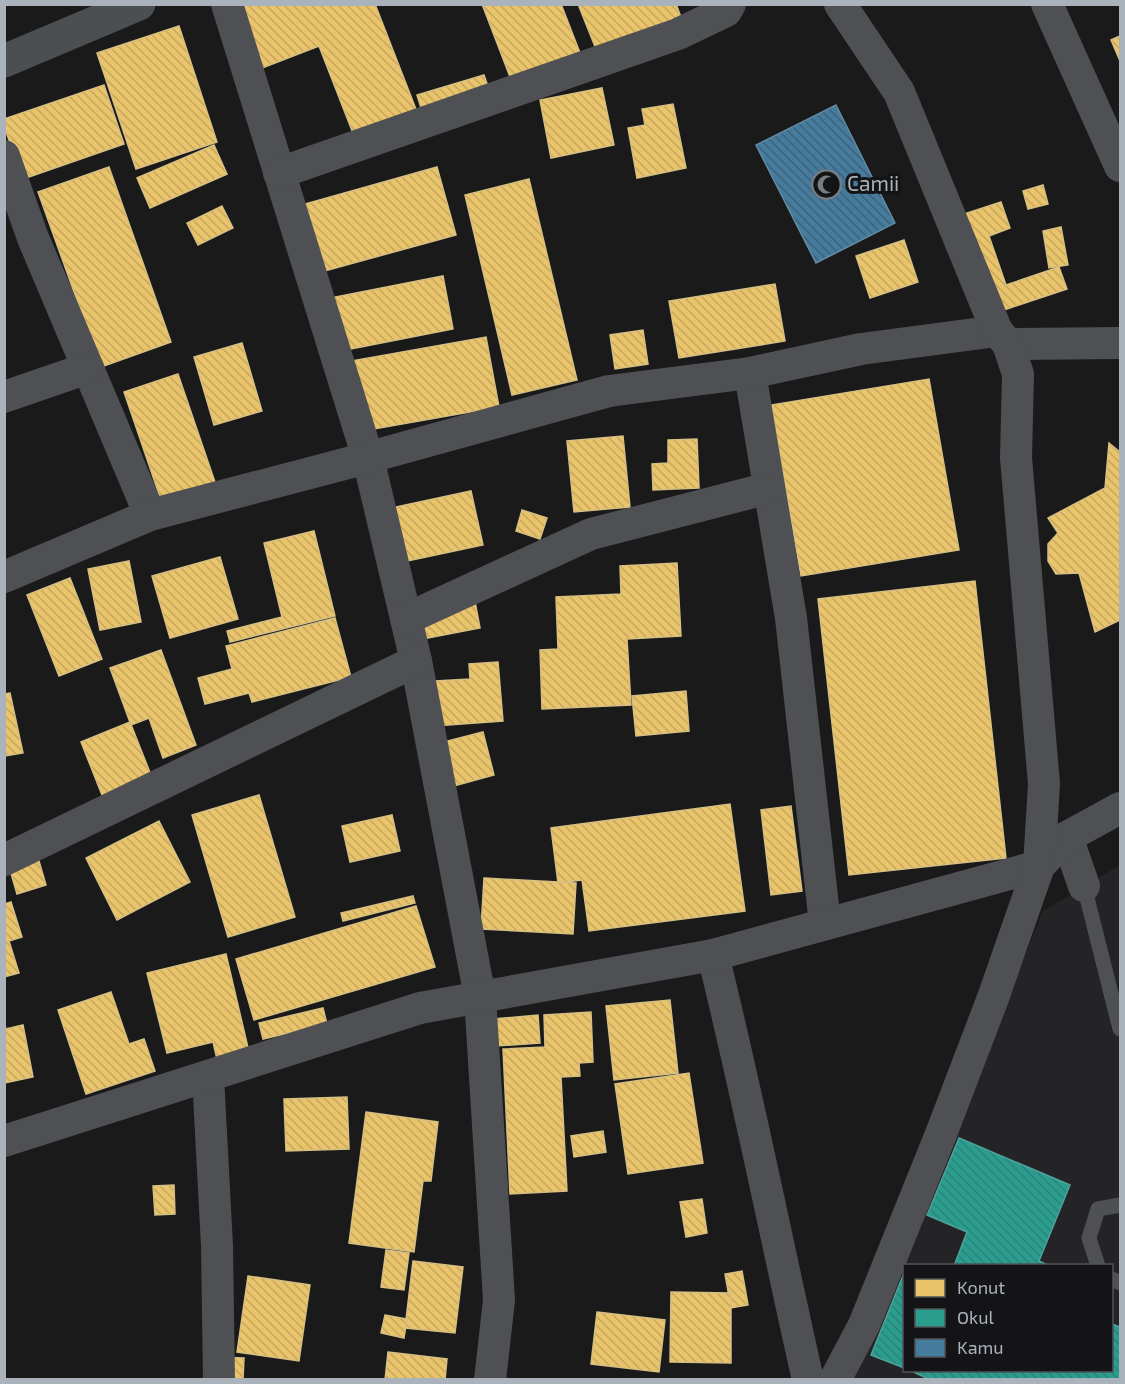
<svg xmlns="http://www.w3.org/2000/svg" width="1125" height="1384" viewBox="0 0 1125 1384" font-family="'Exo 2',sans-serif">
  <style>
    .built { fill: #242426; fill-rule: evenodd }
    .homes { fill: url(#homes-back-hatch); stroke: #d6bf83; stroke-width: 1.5 }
    .schools { fill: url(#schools-back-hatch); stroke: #50a39c; stroke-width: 1.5 }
    .public { fill: url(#public-back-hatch); stroke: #638ca6; stroke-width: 1.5 }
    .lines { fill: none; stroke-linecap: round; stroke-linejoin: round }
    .service { stroke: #4e5053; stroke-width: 15 }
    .minor { stroke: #4e5053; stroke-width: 32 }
    .secondary { stroke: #4c4f51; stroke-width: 33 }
    .labels { text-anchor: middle; stroke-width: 6; stroke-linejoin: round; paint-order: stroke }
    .poi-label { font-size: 21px; fill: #aab2bc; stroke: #141416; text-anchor: start }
  </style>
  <defs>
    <pattern id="homes-back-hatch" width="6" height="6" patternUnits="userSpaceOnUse" patternTransform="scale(1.5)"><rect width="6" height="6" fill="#e9c46a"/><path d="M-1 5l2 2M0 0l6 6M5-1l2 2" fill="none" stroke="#c5a760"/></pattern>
    <pattern id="schools-back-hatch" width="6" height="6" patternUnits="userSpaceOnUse" patternTransform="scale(1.5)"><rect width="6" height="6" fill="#2a9d8f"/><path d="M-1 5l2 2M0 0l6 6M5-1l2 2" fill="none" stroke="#2c8379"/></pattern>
    <pattern id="public-back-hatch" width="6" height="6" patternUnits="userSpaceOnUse" patternTransform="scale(1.5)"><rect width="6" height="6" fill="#457b9d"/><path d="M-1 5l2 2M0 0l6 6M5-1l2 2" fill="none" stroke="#3f627a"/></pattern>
  </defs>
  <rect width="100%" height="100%" fill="#1a1a1a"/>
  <!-- built -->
  <path class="built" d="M 1120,865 L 1120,1379 L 844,1380 L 917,1221 L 1043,911 ZM 904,1266 L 1112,1266 L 1112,1370 L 904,1370 Z"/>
  <!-- homes -->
  <g class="homes">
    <polygon points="238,4 375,4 421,122 358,146 319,46 257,70"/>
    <polygon points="482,4 561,4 584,63 515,90"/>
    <polygon points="578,4 676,4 684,25 600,59"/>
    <polygon points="179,26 217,142 136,169 97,53"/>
    <polygon points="1120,36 1120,61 1111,40"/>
    <polygon points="484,75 494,103 426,124 417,95"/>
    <polygon points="104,85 124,144 23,179 4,126 4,119"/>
    <polygon points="602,88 614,145 551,158 540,100"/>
    <polygon points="673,104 686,168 637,178 628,128 645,125 642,109"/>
    <polygon points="214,145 227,174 150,208 137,178"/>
    <polygon points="109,167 171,342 101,367 38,192"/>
    <polygon points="437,167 456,235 317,273 298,206"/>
    <polygon points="529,179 577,380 512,395 465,195"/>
    <polygon points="1043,185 1048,204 1028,209 1023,191"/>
    <polygon points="1001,202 1010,228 989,236 1006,285 1059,267 1067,289 986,316 952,218"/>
    <polygon points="222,206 233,228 198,245 187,223"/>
    <polygon points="1061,227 1068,265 1049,268 1043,231"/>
    <polygon points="904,240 918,282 870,298 856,256"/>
    <polygon points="443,276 453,329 340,351 330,298"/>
    <polygon points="775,284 785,341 679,358 669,301"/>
    <polygon points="643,330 648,364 615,369 610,335"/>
    <polygon points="486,337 499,407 363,431 351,361"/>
    <polygon points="242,343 262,411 214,425 194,357"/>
    <polygon points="178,374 216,485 162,503 124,392"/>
    <polygon points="929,379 959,550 801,576 771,405"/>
    <polygon points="623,436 630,507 574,512 567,441"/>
    <polygon points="697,439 699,488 653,490 652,464 668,463 668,440"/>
    <polygon points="1109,443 1120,452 1120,620 1095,632 1079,573 1056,574 1048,561 1048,544 1058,533 1048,518 1105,488"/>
    <polygon points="471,491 483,545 402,562 391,508"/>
    <polygon points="522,510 547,518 540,539 516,531"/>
    <polygon points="314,531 335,616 230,642 227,631 282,617 264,543"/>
    <polygon points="220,557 238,619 170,638 152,576"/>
    <polygon points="129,561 141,622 100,630 88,569"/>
    <polygon points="677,563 681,636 627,639 631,705 542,709 540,650 558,649 556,597 621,594 620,566"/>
    <polygon points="70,578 102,659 59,676 27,595"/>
    <polygon points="975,581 1006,858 849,875 818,599"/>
    <polygon points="473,591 480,628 402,643"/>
    <polygon points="335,618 351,677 252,702 249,693 205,704 198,678 232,669 226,646"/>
    <polygon points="161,650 196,745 163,758 149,718 131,725 110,668"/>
    <polygon points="498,662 503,721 421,727 418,682 470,679 469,664"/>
    <polygon points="686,691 689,731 636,736 632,696"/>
    <polygon points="10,693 23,753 4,756 4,694"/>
    <polygon points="130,722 151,775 102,795 81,742"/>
    <polygon points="483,732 494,775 439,790 428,746"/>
    <polygon points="259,795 295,917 228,937 192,815"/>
    <polygon points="730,804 745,911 589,931 582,880 558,883 551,828"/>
    <polygon points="791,806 802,891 771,895 761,810"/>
    <polygon points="392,815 400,851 350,862 342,826"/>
    <polygon points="159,821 190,882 117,920 86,858"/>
    <polygon points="39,861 46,885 17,894 10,870"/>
    <polygon points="484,878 576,883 573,934 481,929"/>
    <polygon points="413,896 415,903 343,921 341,913"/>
    <polygon points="11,902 22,937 9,941 19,973 4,977 4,904"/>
    <polygon points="416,906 435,967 254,1020 236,959"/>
    <polygon points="226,954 249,1052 217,1059 213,1042 167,1053 147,973"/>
    <polygon points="111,992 129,1044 144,1039 155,1071 86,1094 58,1010"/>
    <polygon points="670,1000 678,1073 614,1080 606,1006"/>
    <polygon points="323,1008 327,1024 263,1039 259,1023"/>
    <polygon points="591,1012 593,1062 579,1063 580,1076 561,1077 567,1191 510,1194 503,1049 545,1047 544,1015"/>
    <polygon points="538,1015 540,1043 495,1046 493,1019"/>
    <polygon points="4,1021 6,1029 23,1025 33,1077 4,1083"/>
    <polygon points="689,1073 703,1163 628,1174 615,1084"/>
    <polygon points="347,1097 349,1149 286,1151 284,1099"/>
    <polygon points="366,1112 438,1122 431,1181 423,1181 414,1252 349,1243"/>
    <polygon points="603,1131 606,1152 574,1157 571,1136"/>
    <polygon points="174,1185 175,1214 155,1215 153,1186"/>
    <polygon points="702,1199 707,1233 686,1237 680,1202"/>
    <polygon points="386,1250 409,1253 404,1290 381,1287"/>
    <polygon points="413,1261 463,1267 455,1333 405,1328"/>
    <polygon points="742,1271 748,1305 731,1308 725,1274"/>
    <polygon points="248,1276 310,1285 299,1361 237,1352"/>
    <polygon points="671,1292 731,1293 731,1363 670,1362"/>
    <polygon points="597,1312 665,1320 659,1372 591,1364"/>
    <polygon points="385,1315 407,1319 404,1338 381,1333"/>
    <polygon points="388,1352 447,1359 445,1380 385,1380"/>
    <polygon points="213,1357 244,1358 243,1380 213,1380"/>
  </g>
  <!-- schools -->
  <g class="schools">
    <polygon points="959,1138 1070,1185 1039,1261 1050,1266 954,1266 967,1232 927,1215"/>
    <polygon points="904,1273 904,1368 871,1355"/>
    <polygon points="1112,1324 1120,1327 1120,1380 931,1380 909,1370 1112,1370"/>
  </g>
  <!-- public -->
  <polygon class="public" points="836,105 895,223 816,263 756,145"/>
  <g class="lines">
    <!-- service -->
    <g class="service">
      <polyline points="1084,886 1120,1029"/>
      <polyline points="1098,1266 1089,1238 1098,1209 1120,1205"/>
      <polyline points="1112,1279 1120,1283"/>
    </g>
    <!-- minor -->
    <g class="minor">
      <polyline points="227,4 368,458 416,661 480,997 499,1300 490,1380"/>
      <polyline points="1047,4 1120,166"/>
      <polyline points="4,156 33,238 150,515"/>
      <polyline points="279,173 678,34 726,11 730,4"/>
      <polyline points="1008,344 1120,343"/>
      <polyline points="750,373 791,618 825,924"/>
      <polyline points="4,397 88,368"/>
      <polyline points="4,577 150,515 348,463 609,391 750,373 861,349 997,331"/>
      <polyline points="406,619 591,534 769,488"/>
      <polyline points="1067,837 1084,886"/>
      <polyline points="4,860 416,661"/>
      <path d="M 713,955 C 748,1096 776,1238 808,1380"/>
      <polyline points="208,1076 217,1246 219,1380"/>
      <polyline points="4,1141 420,1008 713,955 1039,866 1067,837 1120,808"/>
      <polyline points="835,1380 864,1325 941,1134 993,998 1039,866 1044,784 1016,458 1018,374 1008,344 997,331 899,92 840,4"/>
    </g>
    <!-- secondary -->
    <polyline class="secondary" points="4,61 139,4"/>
  </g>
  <!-- icons -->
  <defs>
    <symbol id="mosque-ring" viewBox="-11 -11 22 22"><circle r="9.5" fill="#141416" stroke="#787d83" stroke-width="1.5"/><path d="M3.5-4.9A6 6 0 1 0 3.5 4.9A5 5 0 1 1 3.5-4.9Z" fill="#787d83"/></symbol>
  </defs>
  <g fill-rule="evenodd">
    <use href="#mosque-ring" x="810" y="168" width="33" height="33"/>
  </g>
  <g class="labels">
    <!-- poi labels -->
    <g class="poi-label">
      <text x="847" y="191">Camii</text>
    </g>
  </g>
  <!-- border -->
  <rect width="1125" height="1384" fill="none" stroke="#aab2bc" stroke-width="12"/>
  <!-- legend -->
  <rect x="903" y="1264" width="210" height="108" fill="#141416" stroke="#505358" stroke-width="1.5"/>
  <rect x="915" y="1279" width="30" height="18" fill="#e9c46a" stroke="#505358" stroke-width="1.5"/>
  <text x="957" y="1294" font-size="18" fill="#aab2bc">Konut</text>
  <rect x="915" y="1309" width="30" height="18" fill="#2a9d8f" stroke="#505358" stroke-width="1.5"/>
  <text x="957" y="1324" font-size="18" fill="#aab2bc">Okul</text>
  <rect x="915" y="1339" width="30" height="18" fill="#457b9d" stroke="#505358" stroke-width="1.5"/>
  <text x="957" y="1354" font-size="18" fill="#aab2bc">Kamu</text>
</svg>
